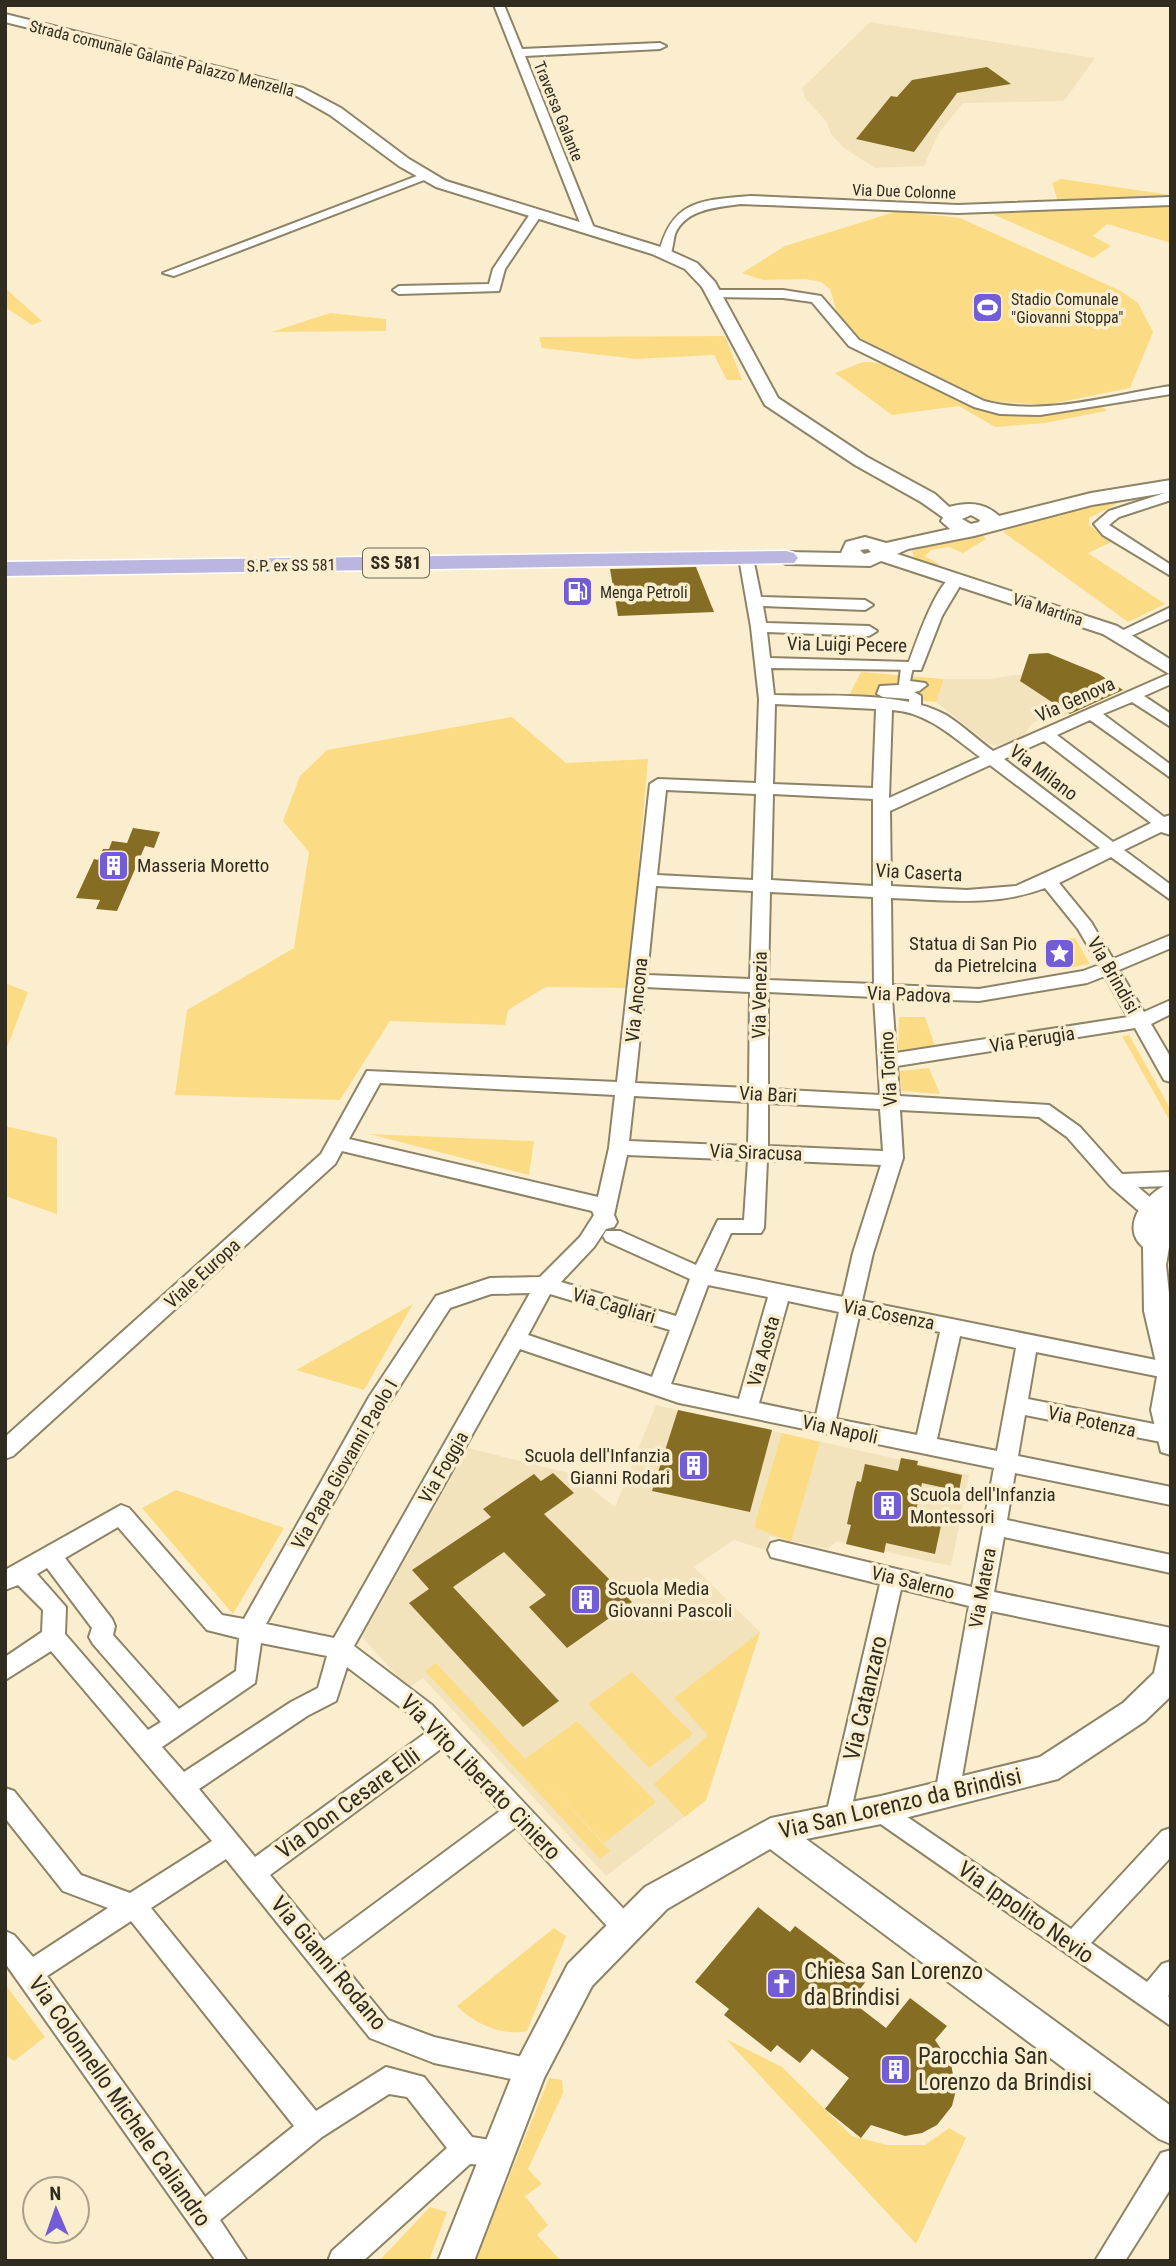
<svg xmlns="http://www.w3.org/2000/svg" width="1176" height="2266" viewBox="0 0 1176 2266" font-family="'Roboto Condensed',sans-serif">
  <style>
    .built { fill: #f2e3bd }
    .green { fill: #fbdc85 }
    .building { fill: #856d24 }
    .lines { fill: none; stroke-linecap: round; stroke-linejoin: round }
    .pedestrian-casing { stroke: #8d8366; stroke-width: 4 }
    .minor-casing { stroke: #8d8366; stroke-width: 4 }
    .tertiary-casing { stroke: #8d8366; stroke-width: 4 }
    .secondary-casing { stroke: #8d8366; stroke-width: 4 }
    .primary-casing { stroke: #fff; stroke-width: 3 }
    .pedestrian { fill: #fff; fill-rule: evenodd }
    .minor { fill: #fff; fill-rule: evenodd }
    .tertiary { fill: #fff; fill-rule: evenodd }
    .secondary { fill: #fff; fill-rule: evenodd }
    .primary { fill: #bab6e0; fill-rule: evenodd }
    .labels { text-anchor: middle; stroke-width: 7; stroke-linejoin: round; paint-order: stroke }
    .far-street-label { font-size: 16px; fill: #302c20; stroke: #faeecf }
    .far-poi-label { font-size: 16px; fill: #302c20; stroke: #faeecf; text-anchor: start }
    .shield { fill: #faeecf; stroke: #6d6654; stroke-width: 2 }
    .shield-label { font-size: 18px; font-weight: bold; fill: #302c20 }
    .street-label { font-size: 19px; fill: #302c20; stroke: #faeecf }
    .poi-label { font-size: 19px; fill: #302c20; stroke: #faeecf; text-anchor: start }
    .near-street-label { font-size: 23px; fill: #302c20; stroke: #faeecf }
    .near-poi-label { font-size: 23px; fill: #302c20; stroke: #faeecf; text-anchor: start }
  </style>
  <rect width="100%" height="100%" fill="#faeecf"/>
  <!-- built -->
  <g class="built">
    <polygon points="870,22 1095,58 1064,101 963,103 938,134 924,166 875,168 844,148 831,134 826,121 805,98 802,88"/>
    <polygon points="1080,666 1099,674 1123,690 1050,722 1046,718 1032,723 1024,736 997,746 988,743 936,702 944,679 989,679"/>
    <polygon points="656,1405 969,1475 951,1566 837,1541 827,1549 770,1536 766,1550 734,1540 694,1567 760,1632 706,1800 606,1876 423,1678 408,1688 362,1637 468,1448 573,1474 615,1507"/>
  </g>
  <!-- green -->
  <g class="green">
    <polygon points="1061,179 1171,195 1171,198 1058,202 1052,183"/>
    <polygon points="1171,204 1171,243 1107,224 1093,236 1111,246 1093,258 983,210"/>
    <polygon points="898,211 960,218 1121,291 1138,303 1153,332 1130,388 1046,405 988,401 860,338 837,313 830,289 821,282 805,279 763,280 742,273 785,246"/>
    <polygon points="5,288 42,321 32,325 5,307"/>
    <polygon points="330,313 386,319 386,331 272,332"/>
    <polygon points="725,336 742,380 727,380 714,355 636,359 542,348 539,337"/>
    <path d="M 863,362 C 901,361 933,393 968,405 C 1012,421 1056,411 1102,405 L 1106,411 L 1045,423 L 995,427 L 959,406 L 892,415 L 835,373 Z"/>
    <polygon points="1126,499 1089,518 1089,525 1112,542 1088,553 1165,604 1128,622 1003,532 1017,525"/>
    <polygon points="981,533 986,539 963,553 949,547 931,550 925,556 940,565 935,567 915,560 912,551"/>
    <polygon points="861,672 944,679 936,702 849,696"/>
    <polygon points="512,717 566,763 648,759 628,988 546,987 508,1010 505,1025 390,1021 340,1100 175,1095 187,1010 294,948 309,852 283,821 300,776 327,750"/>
    <polygon points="1075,938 1090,964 1063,969 1048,941"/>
    <polygon points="5,983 28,992 5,1053"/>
    <polygon points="899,1017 925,1017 936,1049 898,1053"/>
    <polygon points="1129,1035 1171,1110 1171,1123 1122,1036"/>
    <polygon points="929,1068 940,1094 902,1091 899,1071"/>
    <polygon points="5,1126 57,1138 57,1214 5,1196"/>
    <polygon points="369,1134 534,1141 529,1175"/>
    <polygon points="413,1304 364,1390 296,1370"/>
    <polygon points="782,1433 820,1442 791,1542 754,1527"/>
    <polygon points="176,1490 284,1528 233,1614 142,1508"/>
    <polygon points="760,1632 706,1800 685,1817 654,1784 708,1735 674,1698"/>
    <polygon points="436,1663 525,1759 577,1721 656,1802 604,1843 546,1782 610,1851 600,1859 425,1671"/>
    <polygon points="632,1672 693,1734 649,1768 588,1704"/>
    <path d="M 554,1928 L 566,1936 L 527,2031 C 503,2037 473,2023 457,2006 Z"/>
    <polygon points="5,1984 45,2037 14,2061 5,2055"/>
    <polygon points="726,2039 782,2067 852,2136 887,2145 925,2145 949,2128 966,2138 916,2244"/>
    <polygon points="549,2078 562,2080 563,2093 528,2169 542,2184 525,2196 548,2225 537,2235 561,2261 475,2261"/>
    <polygon points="430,2207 447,2212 429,2261 379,2261"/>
  </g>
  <!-- building -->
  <g class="building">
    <polygon points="987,67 1011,84 957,93 914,152 856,139 891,96 897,97 912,80"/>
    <polygon points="696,567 714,612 618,616 610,569"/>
    <polygon points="1048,653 1099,674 1123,690 1070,714 1020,681 1029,654"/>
    <polygon points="133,828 160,832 154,848 145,846 117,911 96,909 100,900 76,898 94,859 98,860 103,849 109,849 112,841 127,843"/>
    <polygon points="678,1410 772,1430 750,1512 652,1491"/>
    <polygon points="901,1458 918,1461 917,1465 962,1475 959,1491 922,1483 915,1515 942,1521 935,1554 886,1543 884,1553 846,1544 851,1525 847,1524 854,1492 857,1481 861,1482 865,1464 898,1471"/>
    <polygon points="553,1473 574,1493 544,1514 632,1602 567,1648 529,1607 546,1595 504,1552 453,1587 559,1701 523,1727 409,1603 429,1589 412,1570 491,1517 483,1509 534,1474 541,1481"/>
    <polygon points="758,1907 790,1932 795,1926 867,1980 851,2001 886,2028 910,1998 947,2026 935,2040 951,2064 956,2090 952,2106 937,2125 922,2133 905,2136 871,2125 861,2138 825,2109 849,2078 812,2049 800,2063 777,2045 771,2052 724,2015 729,2009 695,1982"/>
  </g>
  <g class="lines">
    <defs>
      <polygon id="pedestrian" points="907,664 913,667 910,681 925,683 927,685 919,691 914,692 921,696 921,708 915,712 909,708 909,699 883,697 877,694 880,686 899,685 901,667"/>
      <g id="minor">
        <polygon points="494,5 504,5 522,49 660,43 666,46 660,49 525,56 594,228 592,231 582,228"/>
        <polygon points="422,174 432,177 174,276 163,273"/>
        <path d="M 751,196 L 958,205 L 1171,197 L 1171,205 L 958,213 L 741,204 C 718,207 685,209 675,234 C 673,242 673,250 669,257 L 659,254 C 671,200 702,200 751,196 Z"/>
        <polygon points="536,210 542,214 505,269 499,291 399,294 393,290 399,286 489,284 493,269 532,211"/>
        <path d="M 715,290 L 783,290 L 821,296 L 859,340 L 984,401 C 1043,417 1111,395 1171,386 L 1171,394 L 1040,415 L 1000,414 L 974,407 L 849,346 L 812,302 L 783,298 L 710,297 L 709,294 Z"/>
        <polygon points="1171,491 1171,500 1119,517 1109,525 1171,565 1171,576 1103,535 1094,524 1109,511"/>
        <path d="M 746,554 L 753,558 L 761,597 L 865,600 L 873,605 L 865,610 L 763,606 L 766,623 L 869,626 L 877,631 L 869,636 L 767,632 L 770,658 L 909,662 C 916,643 937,580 956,574 L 964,579 L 942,616 L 921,670 L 771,668 L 774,695 C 825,697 901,690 946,715 C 962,725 978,740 993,751 L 1171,673 L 1171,684 L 1144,696 L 1171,714 L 1171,727 L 1132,702 L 1103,714 L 1171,765 L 1171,778 L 1090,720 L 1057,735 L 1164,817 L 1171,815 L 1171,835 L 1161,832 L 1124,850 L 1171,885 L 1171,900 L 1111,857 L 1059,883 L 1091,922 L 1113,959 L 1171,935 L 1171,948 L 1119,970 L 1144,1012 L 1171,1000 L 1171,1014 L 1151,1024 L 1171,1058 L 1171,1082 L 1164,1080 L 1135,1028 L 897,1066 L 899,1096 L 1049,1105 L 1080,1127 L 1122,1174 L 1171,1172 L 1171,1186 L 1138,1187 L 1164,1209 L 1171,1222 L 1162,1227 L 1155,1225 L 1110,1186 L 1067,1137 L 1039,1117 L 900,1110 L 903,1158 L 873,1253 L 862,1301 L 1171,1363 L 1171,1379 L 1036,1352 L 1028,1399 L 1169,1427 L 1171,1444 L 1025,1415 L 1018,1456 L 1171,1487 L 1171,1505 L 1015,1473 L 1007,1520 L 1171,1555 L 1171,1573 L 1004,1537 L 994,1592 L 1171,1628 L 1171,1648 L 991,1611 L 959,1794 L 956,1802 L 947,1805 L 938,1802 L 935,1794 L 969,1606 L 901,1589 L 849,1819 L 846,1827 L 837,1830 L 828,1827 L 825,1819 L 880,1584 L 779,1559 L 771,1557 L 768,1550 L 771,1543 L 779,1541 L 972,1587 L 994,1468 L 679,1403 L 520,1349 L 354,1646 L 432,1705 L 635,1921 L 639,1929 L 635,1937 L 626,1941 L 617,1937 L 516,1827 L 339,1960 L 388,2020 L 434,2037 L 540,2061 L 544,2070 L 540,2079 L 531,2083 L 434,2063 L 370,2038 L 226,1859 L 151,1908 L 316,2111 L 386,2067 L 424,2077 L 472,2137 L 509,2143 L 512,2153 L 509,2163 L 499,2166 L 470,2164 L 363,2261 L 328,2261 L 332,2251 L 447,2148 L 407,2097 L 389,2094 L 322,2137 L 220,2220 L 247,2261 L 216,2261 L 5,1963 L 5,1931 L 14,1935 L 33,1957 L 108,1908 L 63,1891 L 5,1818 L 5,1788 L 14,1791 L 81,1875 L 130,1893 L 212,1841 L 51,1651 L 5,1680 L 5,1657 L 42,1632 L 43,1610 L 18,1585 L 5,1590 L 5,1570 L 121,1505 L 129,1508 L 222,1615 L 244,1619 L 369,1397 L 436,1296 L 490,1278 L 540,1277 L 580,1237 L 594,1215 L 592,1211 L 342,1151 L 335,1164 L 13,1456 L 5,1459 L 5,1437 L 321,1154 L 367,1071 L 617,1082 L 650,784 L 658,779 L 756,783 L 759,699 L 751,627 L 739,558 ZM 775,704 L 876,709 L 873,788 L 773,784 ZM 892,710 C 927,712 953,737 980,757 L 889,798 ZM 1044,741 L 1151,823 L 1113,842 L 1004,759 ZM 990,765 L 1100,848 L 1016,886 L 967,890 L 891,886 L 890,811 ZM 666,790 L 756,794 L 753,880 L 657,875 ZM 773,794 L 873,799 L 873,886 L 771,880 ZM 656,886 L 753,891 L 750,979 L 647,975 ZM 1045,888 L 1078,929 L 1099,965 L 1083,971 L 979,989 L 892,985 L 891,898 C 943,900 995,907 1045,888 ZM 770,892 L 873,897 L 874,984 L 768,980 ZM 1105,976 L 1128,1017 L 896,1053 L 892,998 L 979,1001 L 1087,983 ZM 645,987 L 750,992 L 749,1088 L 635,1083 ZM 768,992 L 874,997 L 880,1095 L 768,1089 ZM 380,1083 L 615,1095 L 609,1148 L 598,1197 L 349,1139 ZM 634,1096 L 749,1102 L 748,1146 L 629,1141 ZM 768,1103 L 880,1109 L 883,1151 L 768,1146 ZM 627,1155 L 748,1160 L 744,1220 L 718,1220 L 696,1265 L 620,1231 L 606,1231 L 603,1236 L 606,1241 L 690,1279 L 676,1316 L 561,1282 L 594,1247 L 606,1229 L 614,1227 L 617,1222 L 614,1215 ZM 767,1160 L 881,1165 L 853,1253 L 843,1297 L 714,1271 L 731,1233 L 761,1233 L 764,1228 ZM 708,1285 L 768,1297 L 739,1399 L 671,1384 ZM 530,1293 L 334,1638 L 266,1624 L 385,1409 L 450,1308 L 491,1294 ZM 550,1294 L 670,1330 L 652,1377 L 528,1335 ZM 788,1301 L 839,1312 L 816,1415 L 759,1403 ZM 859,1316 L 940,1332 L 917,1435 L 836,1419 ZM 960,1336 L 1016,1348 L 997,1451 L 937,1439 ZM 118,1527 L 207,1630 L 239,1638 L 236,1671 L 179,1709 L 113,1635 L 115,1626 L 112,1619 L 65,1558 ZM 47,1568 L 92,1628 L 89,1637 L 93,1644 L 161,1722 L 148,1730 L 65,1634 L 66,1607 L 37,1574 ZM 261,1643 L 327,1656 L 318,1688 L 291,1702 L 184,1772 L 162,1747 L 255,1683 ZM 347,1667 L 416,1719 L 427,1732 L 255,1857 L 199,1789 L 307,1716 L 336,1701 ZM 442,1748 L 500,1811 L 324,1941 L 270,1875 ZM 131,1921 L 294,2126 L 205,2197 L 47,1976 Z"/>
        <polygon points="1171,607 1171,618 1124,639 1119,641 1111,636"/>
        <polygon points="881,1799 1071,1929 1162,1831 1171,1828 1171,1857 1091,1943 1147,1982 1162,1964 1171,1961 1171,1993 1168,1996 1171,1999 1171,2026 872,1818 869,1810 872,1802"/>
        <polygon points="1171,2150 1171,2188 1125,2261 1095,2261 1161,2153"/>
      </g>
      <g id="tertiary">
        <polygon points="5,14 303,88 341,108 409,159 446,181 664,248 697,263 715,282 778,398 867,457 935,494 960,517 951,523 921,502 855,465 765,405 702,287 685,269 652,254 436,187 399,166 330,115 293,94 5,22"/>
        <polygon points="882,549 1117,626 1171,660 1171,675 1103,634 875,559 873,555"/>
        <path d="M 1171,1183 L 1171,1236 L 1166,1265 L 1171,1312 L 1171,1455 L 1161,1452 L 1151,1410 L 1158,1371 L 1144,1311 L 1143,1247 C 1118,1226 1148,1190 1171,1183 Z"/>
        <polygon points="1171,1637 1171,1696 1145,1721 1058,1779 881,1824 806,1839 1171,2106 1171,2144 1159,2139 770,1849 667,1909 592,1986 544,2078 474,2261 438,2261 519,2058 568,1964 645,1887 771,1818 881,1796 1040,1757 1123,1703 1154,1673 1161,1641"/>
      </g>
      <path id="secondary" d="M 1171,480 L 1171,492 L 1092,505 L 974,536 L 908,549 L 870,566 L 786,564 L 776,558 L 786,552 L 841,553 L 846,542 L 865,537 L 886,543 L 950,529 L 941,521 L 949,507 C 968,502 984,502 999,516 L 1091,493 ZM 971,515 L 980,520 L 979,522 L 971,524 L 962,519 ZM 868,549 L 871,552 L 864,554 L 860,550 Z"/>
      <polygon id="primary" points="786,551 794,553 798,558 794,563 5,576 5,562"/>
    </defs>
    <!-- pedestrian casing -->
    <use href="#pedestrian" class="pedestrian-casing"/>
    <!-- minor casing -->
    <use href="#minor" class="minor-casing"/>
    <!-- tertiary casing -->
    <use href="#tertiary" class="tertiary-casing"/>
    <!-- secondary casing -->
    <use href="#secondary" class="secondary-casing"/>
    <!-- primary casing -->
    <use href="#primary" class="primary-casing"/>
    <!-- pedestrian -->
    <use href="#pedestrian" class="pedestrian"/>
    <!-- minor -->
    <use href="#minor" class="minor"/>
    <!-- tertiary -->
    <use href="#tertiary" class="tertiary"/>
    <!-- secondary -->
    <use href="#secondary" class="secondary"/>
    <!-- primary -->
    <use href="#primary" class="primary"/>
  </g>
  <!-- icons -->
  <defs>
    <symbol id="stadium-square" viewBox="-11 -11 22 22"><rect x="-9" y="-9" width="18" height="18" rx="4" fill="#735dd7" stroke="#faeecf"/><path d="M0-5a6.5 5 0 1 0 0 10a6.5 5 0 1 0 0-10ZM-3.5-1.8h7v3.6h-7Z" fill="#fff"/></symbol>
    <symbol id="fuel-square" viewBox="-11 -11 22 22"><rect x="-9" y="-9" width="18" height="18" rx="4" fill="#735dd7" stroke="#faeecf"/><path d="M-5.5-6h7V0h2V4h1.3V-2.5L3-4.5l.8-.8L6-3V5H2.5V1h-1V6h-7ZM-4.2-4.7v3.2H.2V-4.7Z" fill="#fff"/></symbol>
    <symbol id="building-square" viewBox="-11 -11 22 22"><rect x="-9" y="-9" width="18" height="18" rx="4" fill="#735dd7" stroke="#faeecf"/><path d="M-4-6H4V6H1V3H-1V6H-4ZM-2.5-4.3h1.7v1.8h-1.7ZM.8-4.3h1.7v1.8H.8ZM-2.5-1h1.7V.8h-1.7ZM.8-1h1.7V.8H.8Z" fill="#fff"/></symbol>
    <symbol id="sight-square" viewBox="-11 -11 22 22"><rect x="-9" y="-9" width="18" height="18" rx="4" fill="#735dd7" stroke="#faeecf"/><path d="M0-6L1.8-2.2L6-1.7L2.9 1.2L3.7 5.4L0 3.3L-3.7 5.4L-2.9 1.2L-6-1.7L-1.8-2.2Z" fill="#fff"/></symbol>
    <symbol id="church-square" viewBox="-11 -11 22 22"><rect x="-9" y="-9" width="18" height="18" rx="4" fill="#735dd7" stroke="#faeecf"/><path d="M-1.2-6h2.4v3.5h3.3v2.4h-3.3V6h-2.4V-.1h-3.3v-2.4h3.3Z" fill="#fff"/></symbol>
  </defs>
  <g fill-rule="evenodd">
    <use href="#stadium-square" x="970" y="290" width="35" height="35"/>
    <use href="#fuel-square" x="560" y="574" width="35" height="35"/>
    <use href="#building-square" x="96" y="848" width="35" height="35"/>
    <use href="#sight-square" x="1042" y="936" width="35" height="35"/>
    <use href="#building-square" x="676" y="1448" width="35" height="35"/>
    <use href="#building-square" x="870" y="1488" width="35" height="35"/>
    <use href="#building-square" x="568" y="1582" width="35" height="35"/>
    <use href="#church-square" x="764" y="1966" width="35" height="35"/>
    <use href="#building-square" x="878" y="2052" width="35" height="35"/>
  </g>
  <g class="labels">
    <!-- far-street labels -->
    <g class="far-street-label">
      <text transform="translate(162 58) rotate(14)" y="6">Strada comunale Galante Palazzo Menzella</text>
      <text transform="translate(559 111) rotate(68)" y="6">Traversa Galante</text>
      <text transform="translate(904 191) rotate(2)" y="6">Via Due Colonne</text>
      <text transform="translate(291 565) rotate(-1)" y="6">S.P. ex SS 581</text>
      <text transform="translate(1048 609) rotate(18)" y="6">Via Martina</text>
    </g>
    <!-- far-poi labels -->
    <g class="far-poi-label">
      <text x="1011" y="305">Stadio Comunale<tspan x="1011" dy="18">"Giovanni Stoppa"</tspan></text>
      <text x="600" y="598">Menga Petroli</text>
    </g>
    <!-- shield labels -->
    <rect class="shield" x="363" y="548.5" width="66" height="29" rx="5"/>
    <g class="shield-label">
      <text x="396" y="569">SS 581</text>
    </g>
    <!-- street labels -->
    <g class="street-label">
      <text transform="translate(847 644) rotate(1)" y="7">Via Luigi Pecere</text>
      <text transform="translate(1075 699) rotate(-24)" y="7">Via Genova</text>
      <text transform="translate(1044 772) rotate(37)" y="7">Via Milano</text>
      <text transform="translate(919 872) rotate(3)" y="7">Via Caserta</text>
      <text transform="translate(1114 975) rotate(60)" y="7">Via Brindisi</text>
      <text transform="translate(909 994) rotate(2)" y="7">Via Padova</text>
      <text transform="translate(759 995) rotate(-89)" y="7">Via Venezia</text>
      <text transform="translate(636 1000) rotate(-84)" y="7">Via Ancona</text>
      <text transform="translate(1032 1039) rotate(-9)" y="7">Via Perugia</text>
      <text transform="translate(888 1069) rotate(-93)" y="7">Via Torino</text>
      <text transform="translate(768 1094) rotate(3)" y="7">Via Bari</text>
      <text transform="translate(756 1152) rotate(2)" y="7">Via Siracusa</text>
      <text transform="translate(202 1273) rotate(-42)" y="7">Viale Europa</text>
      <text transform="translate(614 1305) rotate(16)" y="7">Via Cagliari</text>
      <text transform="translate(889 1314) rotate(11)" y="7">Via Cosenza</text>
      <text transform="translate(763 1351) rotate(-74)" y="7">Via Aosta</text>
      <text transform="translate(1092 1421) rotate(12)" y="7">Via Potenza</text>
      <text transform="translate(840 1429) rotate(12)" y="7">Via Napoli</text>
      <text transform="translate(344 1464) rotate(-60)" y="7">Via Papa Giovanni Paolo I</text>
      <text transform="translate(443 1467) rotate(-60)" y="7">Via Foggia</text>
      <text transform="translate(913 1582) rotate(14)" y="7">Via Salerno</text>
      <text transform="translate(982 1588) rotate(-80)" y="7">Via Matera</text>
    </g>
    <!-- poi labels -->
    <g class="poi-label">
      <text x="137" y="872">Masseria Moretto</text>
      <text x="1037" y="950" text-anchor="end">Statua di San Pio<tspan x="1037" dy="22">da Pietrelcina</tspan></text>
      <text x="670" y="1462" text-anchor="end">Scuola dell'Infanzia<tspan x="670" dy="22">Gianni Rodari</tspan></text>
      <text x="910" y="1501">Scuola dell'Infanzia<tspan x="910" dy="22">Montessori</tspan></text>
      <text x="608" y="1595">Scuola Media<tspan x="608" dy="22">Giovanni Pascoli</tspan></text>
    </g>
    <!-- near-street labels -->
    <g class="near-street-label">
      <text transform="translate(865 1698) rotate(-77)" y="8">Via Catanzaro</text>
      <text transform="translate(481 1777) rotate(46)" y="8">Via Vito Liberato Ciniero</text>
      <text transform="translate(348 1803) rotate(-36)" y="8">Via Don Cesare Elli</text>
      <text transform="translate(900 1803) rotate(-13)" y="8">Via San Lorenzo da Brindisi</text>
      <text transform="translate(1026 1912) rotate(35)" y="8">Via Ippolito Nevio</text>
      <text transform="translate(329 1963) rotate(50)" y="8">Via Gianni Rodano</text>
      <text transform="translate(120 2101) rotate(55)" y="8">Via Colonnello Michele Caliandro</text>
    </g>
    <!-- near-poi labels -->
    <g class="near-poi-label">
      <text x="804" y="1979">Chiesa San Lorenzo<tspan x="804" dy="26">da Brindisi</tspan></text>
      <text x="918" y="2064">Parocchia San<tspan x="918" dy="26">Lorenzo da Brindisi</tspan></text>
    </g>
  </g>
  <!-- border -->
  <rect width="1176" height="2266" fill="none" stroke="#302c20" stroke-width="14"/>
  <!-- north arrow -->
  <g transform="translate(56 2210) rotate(358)"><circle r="33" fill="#faeecf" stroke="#a9a089" stroke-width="2"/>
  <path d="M0-5L12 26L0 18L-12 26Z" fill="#735dd7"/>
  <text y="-10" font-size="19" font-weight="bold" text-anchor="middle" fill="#302c20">N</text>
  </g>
</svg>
